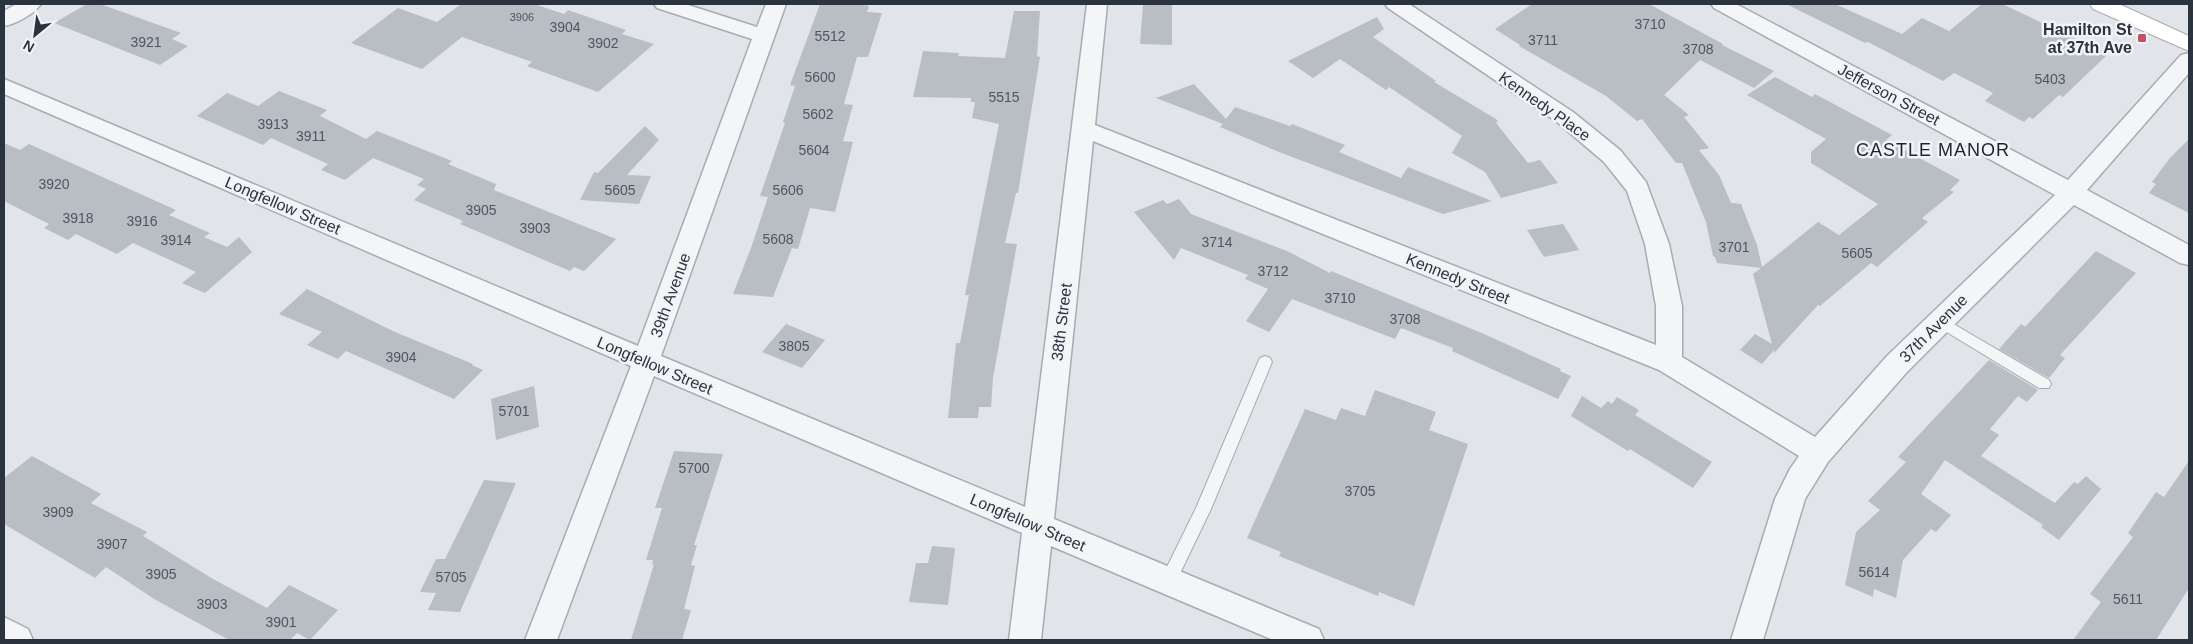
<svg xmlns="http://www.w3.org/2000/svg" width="2193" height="644" viewBox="0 0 2193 644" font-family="Helvetica,sans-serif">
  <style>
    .building { fill: #b9bec5 }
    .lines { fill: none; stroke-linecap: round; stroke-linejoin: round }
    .service-casing { stroke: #a7abb2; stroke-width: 2 }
    .minor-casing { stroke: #a7abb2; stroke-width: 3 }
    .secondary-casing { stroke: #a7abb2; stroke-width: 2 }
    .service { fill: #f4f5f7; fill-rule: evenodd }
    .minor { fill: #f4f5f7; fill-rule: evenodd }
    .secondary { fill: #fff; fill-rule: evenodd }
    .poi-dot { fill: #c05466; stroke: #f1f3f6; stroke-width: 2 }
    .labels { text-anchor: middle; stroke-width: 5; stroke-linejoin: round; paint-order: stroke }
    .far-number-label { font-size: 11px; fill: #4e5660 }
    .number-label { font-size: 14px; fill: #4e5660 }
    .poi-label { font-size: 16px; font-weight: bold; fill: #2b333e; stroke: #f1f3f6; text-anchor: end }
    .street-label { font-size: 16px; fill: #2b333e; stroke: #f1f3f6 }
    .neighbourhood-label { font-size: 18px; letter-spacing: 1px; fill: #1e242f; stroke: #f1f3f6 }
  </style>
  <rect width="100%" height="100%" fill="#e1e4e8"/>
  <!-- building -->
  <g class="building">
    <polygon points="87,4 100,4 181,33 172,39 188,46 160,65 54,23"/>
    <polygon points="461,4 534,4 564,14 568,10 626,30 622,34 654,44 598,92 527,66 532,62 462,37 422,69 351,43 398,8 437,22"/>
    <polygon points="820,4 859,4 869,6 867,12 882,13 868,57 857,57 844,104 853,105 843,141 853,142 835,212 810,208 798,249 792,248 773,297 733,294 751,248 768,197 760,196 785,123 783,122 795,86 790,85"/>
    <polygon points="1143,4 1172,4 1172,45 1140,44"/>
    <polygon points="1532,4 1649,4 1723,44 1722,45 1774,71 1754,88 1700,60 1664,95 1689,115 1684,117 1709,148 1699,150 1719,175 1731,203 1741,204 1757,245 1762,267 1818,222 1839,235 1878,204 1811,163 1811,152 1826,139 1747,95 1775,77 1812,97 1815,94 1892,135 1886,140 1960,180 1950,190 1954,192 1922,218 1928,222 1877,267 1871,263 1820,306 1818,305 1774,353 1774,350 1762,364 1740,350 1755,334 1772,344 1753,274 1761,268 1717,263 1715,257 1713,256 1706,222 1682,163 1676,163 1642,119 1637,121 1606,96 1519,46 1520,45 1495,29"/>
    <polygon points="1786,4 1835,4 1902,34 1922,18 1949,31 1982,4 2002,4 2108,54 2063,97 2059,95 2033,119 2029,117 2024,122 1985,101 1993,93 1954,73 1943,81 1868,42 1865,43"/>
    <polygon points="1014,11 1040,11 1037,56 1040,57 1018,193 1016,193 1005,243 1017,244 993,378 991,407 979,407 978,418 948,418 956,343 960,343 969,295 965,295 999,124 972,118 975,102 971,102 971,98 913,97 923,51 959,53 958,56 1005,58"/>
    <polygon points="1377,17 1384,29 1373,37 1436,81 1434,82 1496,119 1498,121 1496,123 1528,163 1540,160 1558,183 1501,198 1485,172 1452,153 1462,136 1389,87 1386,90 1340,59 1313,78 1288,61"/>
    <polygon points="1194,84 1226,119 1235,107 1290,126 1292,124 1345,145 1339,152 1401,178 1408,167 1492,201 1443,214 1279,152 1220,127 1223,124 1156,98"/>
    <polygon points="279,91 327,110 320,116 366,139 377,131 452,161 448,164 496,184 494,190 616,239 584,271 574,267 570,271 460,224 463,221 414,200 426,189 417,185 424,179 373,158 345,180 321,170 328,164 271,138 263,145 197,116 227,93 258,106"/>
    <polygon points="645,126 659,140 627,175 651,176 639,204 580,200 594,172 598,173"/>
    <polygon points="2189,139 2189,213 2149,193 2156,184 2152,182 2170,158"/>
    <polygon points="4,143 20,150 29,144 176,210 169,215 210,233 204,237 227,247 239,237 252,252 205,293 182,283 196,272 133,243 117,254 76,234 68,240 44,228 49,224 4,201"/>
    <polygon points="1179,199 1191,214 1287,251 1330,273 1331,271 1484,334 1561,369 1560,371 1571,376 1558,399 1452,351 1453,348 1401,328 1395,339 1292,299 1269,332 1246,321 1268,289 1245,279 1248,275 1181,248 1174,260 1134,212 1163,200 1167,204"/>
    <polygon points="1563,224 1579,250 1544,257 1527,230"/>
    <polygon points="2096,251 2136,273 2060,355 2065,358 2049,378 1999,349 2021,324 2025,327"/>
    <polygon points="307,289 395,332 473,364 472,365 483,370 454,399 346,351 338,359 307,345 322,332 279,314"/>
    <polygon points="786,324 825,340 802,368 762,352"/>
    <polygon points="1989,360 2038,390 2027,402 2018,396 1990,429 1999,435 1981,456 2055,503 2074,482 2078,484 2086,476 2101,489 2059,540 2041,527 2043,525 1945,460 1921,494 1951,515 1936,532 1931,529 1903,560 1896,598 1874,589 1873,597 1845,585 1856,532 1880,510 1868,501 1906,462 1898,457"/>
    <polygon points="534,386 539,427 496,440 491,399"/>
    <polygon points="1375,390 1436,412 1429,430 1468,444 1414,606 1379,592 1378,596 1279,556 1281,552 1247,538 1305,409 1336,420 1341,408 1365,416"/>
    <polygon points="1582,396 1601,408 1608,401 1612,404 1617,397 1639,410 1635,415 1712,462 1693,488 1630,449 1628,451 1571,416"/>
    <polygon points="674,451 723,454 694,545 697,545 691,565 695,566 684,609 691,610 682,640 631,640 654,564 652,565 653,560 646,560 662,508 655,508"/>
    <polygon points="32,456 101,494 91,503 147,532 143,536 213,579 267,608 289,585 338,610 310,640 297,633 290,640 229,640 154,599 106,567 95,578 4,524 4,478"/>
    <polygon points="2189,461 2189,588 2156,640 2073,640 2101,602 2090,594 2133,537 2128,533 2156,492 2164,497"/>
    <polygon points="484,480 516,483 460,612 428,610 436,593 420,592 436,559 445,559"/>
    <polygon points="932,546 955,548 948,605 909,602 916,563 928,563"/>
  </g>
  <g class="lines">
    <defs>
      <g id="service">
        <polygon points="1940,316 2049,380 2051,384 2049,388 2039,388 1935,325 1933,321 1935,317"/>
        <polygon points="1265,356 1270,358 1272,362 1211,509 1174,586 1168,588 1162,586 1160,581 1196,508 1258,362 1260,358"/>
      </g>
      <g id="minor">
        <path d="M 16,4 L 41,4 C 34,14 16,24 4,26 L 4,11 Z"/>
        <polygon points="654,4 685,4 757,27 766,4 786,4 661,356 1025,507 1087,4 1107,4 1095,125 1656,345 1656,306 1645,244 1627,191 1604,162 1557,122 1388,8 1385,4 1409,4 1573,112 1620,150 1646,182 1669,244 1682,306 1682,357 1815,437 1887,356 2055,195 1714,8 1711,4 1736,4 2068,180 2181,55 2189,53 2189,73 2087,190 2189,245 2189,265 2180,263 2074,205 1907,372 1828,462 1805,499 1763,640 1731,640 1775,499 1790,469 1799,456 1659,370 1093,141 1054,519 1319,629 1324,640 1273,640 1051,546 1041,640 1009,640 1022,533 654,376 557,640 525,640 631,366 4,94 4,79 638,346 752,39 657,8"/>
        <polygon points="4,617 28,629 33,640 4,640"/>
      </g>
      <polygon id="secondary" points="2090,4 2119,4 2189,36 2189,51 2093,9"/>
    </defs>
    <!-- service casing -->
    <use href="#service" class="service-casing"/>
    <!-- minor casing -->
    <use href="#minor" class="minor-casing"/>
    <!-- secondary casing -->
    <use href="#secondary" class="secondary-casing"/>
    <!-- service -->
    <use href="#service" class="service"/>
    <!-- minor -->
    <use href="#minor" class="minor"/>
    <!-- secondary -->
    <use href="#secondary" class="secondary"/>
  </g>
  <!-- markers -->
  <rect class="poi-dot" x="2137" y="33" width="10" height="10" rx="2.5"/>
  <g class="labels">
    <!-- far-number labels -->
    <g class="far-number-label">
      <text x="522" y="21">3906</text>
    </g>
    <!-- number labels -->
    <g class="number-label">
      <text x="1650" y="29">3710</text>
      <text x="565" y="32">3904</text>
      <text x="830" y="41">5512</text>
      <text x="1543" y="45">3711</text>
      <text x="146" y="47">3921</text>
      <text x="603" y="48">3902</text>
      <text x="1698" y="54">3708</text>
      <text x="820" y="82">5600</text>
      <text x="2050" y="84">5403</text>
      <text x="1004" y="102">5515</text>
      <text x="818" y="119">5602</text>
      <text x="273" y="129">3913</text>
      <text x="311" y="141">3911</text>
      <text x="814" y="155">5604</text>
      <text x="54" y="189">3920</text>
      <text x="620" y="195">5605</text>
      <text x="788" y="195">5606</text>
      <text x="481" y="215">3905</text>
      <text x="78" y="223">3918</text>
      <text x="142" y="226">3916</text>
      <text x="535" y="233">3903</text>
      <text x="778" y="244">5608</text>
      <text x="176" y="245">3914</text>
      <text x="1217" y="247">3714</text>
      <text x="1734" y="252">3701</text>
      <text x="1857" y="258">5605</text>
      <text x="1273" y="276">3712</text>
      <text x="1340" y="303">3710</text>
      <text x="1405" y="324">3708</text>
      <text x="794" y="351">3805</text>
      <text x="401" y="362">3904</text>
      <text x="514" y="416">5701</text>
      <text x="694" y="473">5700</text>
      <text x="1360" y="496">3705</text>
      <text x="58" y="517">3909</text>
      <text x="112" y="549">3907</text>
      <text x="1874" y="577">5614</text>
      <text x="161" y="579">3905</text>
      <text x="451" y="582">5705</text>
      <text x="2128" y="604">5611</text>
      <text x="212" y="609">3903</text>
      <text x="281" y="627">3901</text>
    </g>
    <!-- poi labels -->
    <g class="poi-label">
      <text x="2132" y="35">Hamilton St<tspan x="2132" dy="18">at 37th Ave</tspan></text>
    </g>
    <!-- street labels -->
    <g class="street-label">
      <text transform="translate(1889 94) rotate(28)" y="6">Jefferson Street</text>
      <text transform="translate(1545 106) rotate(35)" y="6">Kennedy Place</text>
      <text transform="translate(283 205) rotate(23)" y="6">Longfellow Street</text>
      <text transform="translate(1458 278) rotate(22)" y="6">Kennedy Street</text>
      <text transform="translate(670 295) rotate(-70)" y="6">39th Avenue</text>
      <text transform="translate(1061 322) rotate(-83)" y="6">38th Street</text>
      <text transform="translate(1933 328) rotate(-45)" y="6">37th Avenue</text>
      <text transform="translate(655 365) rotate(23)" y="6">Longfellow Street</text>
      <text transform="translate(1028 522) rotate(23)" y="6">Longfellow Street</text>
    </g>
    <!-- neighbourhood labels -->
    <g class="neighbourhood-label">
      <text x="1933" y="156">CASTLE MANOR</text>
    </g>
  </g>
  <!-- border -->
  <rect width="2193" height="644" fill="none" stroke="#2b333e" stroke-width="10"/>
  <!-- north arrow -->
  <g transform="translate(35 35) rotate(209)" stroke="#f1f3f6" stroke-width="4" paint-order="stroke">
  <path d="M0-4L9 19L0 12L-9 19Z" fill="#2b333e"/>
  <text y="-8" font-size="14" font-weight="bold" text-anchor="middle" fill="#2b333e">N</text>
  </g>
</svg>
